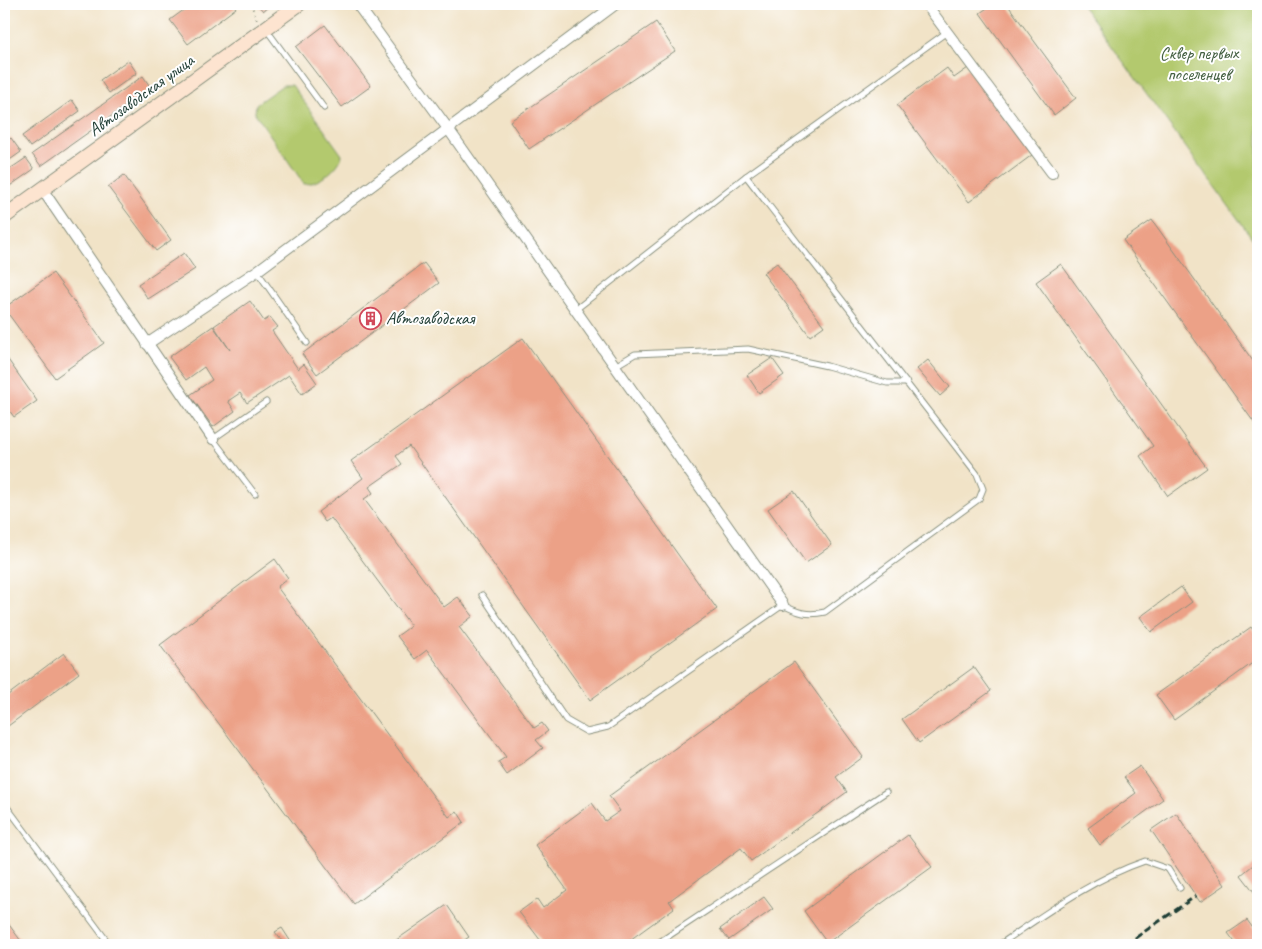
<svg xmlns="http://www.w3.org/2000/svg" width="1262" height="949" viewBox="0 0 1262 949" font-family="Caveat,sans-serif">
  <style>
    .green { fill: #b3c96e; stroke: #698351 }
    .building { fill: #eca187 }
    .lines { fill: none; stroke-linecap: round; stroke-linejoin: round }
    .lane-casing { stroke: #88907e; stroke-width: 7 }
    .street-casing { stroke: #88907e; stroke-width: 12 }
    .secondary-casing { stroke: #88907e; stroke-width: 16 }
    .path { stroke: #88907e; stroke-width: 2; stroke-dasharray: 1 4; stroke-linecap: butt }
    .lane { stroke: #fff; stroke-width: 5 }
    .street { stroke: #fff; stroke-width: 10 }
    .secondary { stroke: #fde4d0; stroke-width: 14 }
    .rail { stroke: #1f3d34; stroke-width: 3; stroke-dasharray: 8 4; stroke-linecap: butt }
    .labels { text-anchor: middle; stroke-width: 4; stroke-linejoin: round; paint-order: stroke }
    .park-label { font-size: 18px; fill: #446042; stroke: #fff }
    .street-label { font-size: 18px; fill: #1f3d34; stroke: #fff }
    .poi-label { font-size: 18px; fill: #1f3d34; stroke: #fff; text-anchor: start }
  </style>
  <rect width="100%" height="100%" fill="#fff"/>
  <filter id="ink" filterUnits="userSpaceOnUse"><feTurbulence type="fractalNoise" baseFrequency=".02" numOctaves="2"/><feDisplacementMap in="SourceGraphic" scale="10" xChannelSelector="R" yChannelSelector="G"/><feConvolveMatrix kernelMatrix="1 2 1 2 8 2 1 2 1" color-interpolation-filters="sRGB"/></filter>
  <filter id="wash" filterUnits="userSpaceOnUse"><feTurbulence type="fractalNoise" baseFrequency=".0096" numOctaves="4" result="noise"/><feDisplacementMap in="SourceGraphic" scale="20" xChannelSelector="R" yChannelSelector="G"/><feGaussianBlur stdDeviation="1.12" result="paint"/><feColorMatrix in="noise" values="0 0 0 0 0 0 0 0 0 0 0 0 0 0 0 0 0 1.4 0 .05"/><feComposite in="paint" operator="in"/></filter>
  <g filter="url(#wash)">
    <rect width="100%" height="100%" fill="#f1e3c7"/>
    <!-- green -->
    <g class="green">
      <polygon points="1081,4 1258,4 1258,246"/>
      <path d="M 283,85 L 292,85 L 342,155 C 340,168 317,185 304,184 L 255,113 L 256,104 Z"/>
    </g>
    <g id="blocks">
      <!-- building -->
      <g class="building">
        <polygon points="192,4 233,4 236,8 188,44 170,20"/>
        <polygon points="257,4 272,4 263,11"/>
        <polygon points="993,4 1007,4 1076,98 1054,115 980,13"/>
        <polygon points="656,22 675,51 529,149 510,121"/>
        <polygon points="325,25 371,86 342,107 296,47"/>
        <polygon points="128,60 137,73 109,93 100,80"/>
        <polygon points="947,68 954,78 968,68 1032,155 969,202 897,105"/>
        <polygon points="143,76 151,88 41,166 32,154"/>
        <polygon points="72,100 80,111 30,147 22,136"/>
        <polygon points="11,138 21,152 4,164 4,143"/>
        <polygon points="26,158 34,169 4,190 4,173"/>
        <polygon points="124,175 171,240 156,251 108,187"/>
        <polygon points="1152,220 1258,368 1258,428 1123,240"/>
        <polygon points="184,253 195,269 148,299 138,284"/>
        <polygon points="424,263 439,283 317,374 302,354"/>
        <polygon points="777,263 824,326 810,336 763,273"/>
        <polygon points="1061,264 1207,468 1168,496 1140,456 1153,446 1036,282"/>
        <polygon points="53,273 104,343 55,378 4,308"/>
        <polygon points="250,301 264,321 270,317 278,327 272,331 298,369 304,364 317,383 302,394 289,375 247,403 240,393 228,401 235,411 213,427 190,395 212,380 204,367 186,380 169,357 213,326 230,350 214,326"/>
        <polygon points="523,338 717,609 590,700 409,446 396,456 402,464 369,487 373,493 364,499 444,607 458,597 473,616 459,627 534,728 542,723 548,731 536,740 543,748 507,775 498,762 506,757 427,650 415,659 397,636 411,626 331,518 325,522 318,512 363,478 351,461"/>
        <polygon points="4,354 37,401 14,417 4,403"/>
        <polygon points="772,358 784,375 759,393 747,375"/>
        <polygon points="928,360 950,387 940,396 917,369"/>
        <polygon points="794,491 832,545 806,563 768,509"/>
        <polygon points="275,559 288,578 277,587 449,817 457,811 464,822 354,904 160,645"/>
        <polygon points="1181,587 1192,602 1151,632 1140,617"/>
        <polygon points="1251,627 1258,637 1258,659 1174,720 1156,695"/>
        <polygon points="64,653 79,673 4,729 4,698"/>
        <polygon points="794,662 863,757 836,777 847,792 751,861 741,848 669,901 674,908 623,945 544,945 519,912 537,899 543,908 567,890 535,845 592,803 605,821 620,811 609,796"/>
        <polygon points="974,667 991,691 919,743 902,719"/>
        <polygon points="1140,766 1163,799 1100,845 1088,828 1136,793 1124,777"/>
        <polygon points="1176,813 1225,885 1200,902 1151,830"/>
        <polygon points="908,835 932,867 827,943 804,911"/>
        <polygon points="1258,861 1258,897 1241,875"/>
        <polygon points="764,897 773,909 729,940 720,929"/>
        <polygon points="447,905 469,937 457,945 389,945"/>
        <polygon points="4,918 24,945 4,945"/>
        <polygon points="1247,920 1258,935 1258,945 1237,945 1228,933"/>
        <polygon points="282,928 293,945 285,945 275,932"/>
      </g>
    </g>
  </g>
  <g filter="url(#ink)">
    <use href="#blocks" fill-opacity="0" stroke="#88907e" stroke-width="1"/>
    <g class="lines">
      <defs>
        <g id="lane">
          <polyline points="266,29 324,108"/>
          <polyline points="257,271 307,343"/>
          <polyline points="575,310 746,176 947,32"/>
          <polyline points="615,366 635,354 748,349 827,366 887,383 907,383"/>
          <polyline points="255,494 213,439 266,402"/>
          <path d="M 482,595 L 566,720 L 587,732 L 608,727 L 783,605 C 798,613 808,616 825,612 L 979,499 L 983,489 L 977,474 L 746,176"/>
          <polyline points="4,803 110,945"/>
          <polyline points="655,945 886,792"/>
          <path d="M 999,945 C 1045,914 1092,879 1145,861 L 1168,869 L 1180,888"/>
        </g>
        <g id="street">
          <polyline points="357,4 449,130 783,605"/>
          <polyline points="926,4 1052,173"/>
          <polyline points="42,189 213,439"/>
          <polyline points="147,344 257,271 616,4"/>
        </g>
        <polyline id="secondary" points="4,217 299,4"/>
      </defs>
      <!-- lane casing -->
      <use href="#lane" class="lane-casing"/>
      <!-- street casing -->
      <use href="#street" class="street-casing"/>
      <!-- secondary casing -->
      <use href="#secondary" class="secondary-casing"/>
      <!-- path -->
      <polyline class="path" points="251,4 257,20"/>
      <!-- lane -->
      <use href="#lane" class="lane"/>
      <!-- street -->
      <use href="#street" class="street"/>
      <!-- secondary -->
      <use href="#secondary" class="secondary"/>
      <!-- rail -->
      <g class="rail">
        <polyline points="4,8 10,4"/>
        <polyline points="1125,945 1196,896"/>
      </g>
    </g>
  </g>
  <!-- icons -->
  <defs>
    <symbol id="building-ring" viewBox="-11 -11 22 22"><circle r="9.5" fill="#fff" stroke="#d1495b" stroke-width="1.5"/><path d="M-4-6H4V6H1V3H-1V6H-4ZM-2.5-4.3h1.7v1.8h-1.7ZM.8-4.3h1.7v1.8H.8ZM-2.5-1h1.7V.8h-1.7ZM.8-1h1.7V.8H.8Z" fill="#d1495b"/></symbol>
  </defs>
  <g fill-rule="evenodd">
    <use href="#building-ring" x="358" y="306" width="25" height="25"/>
  </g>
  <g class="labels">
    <!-- park labels -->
    <g class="park-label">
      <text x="1199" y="59">Сквер первых<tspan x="1199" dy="21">поселенцев</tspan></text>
    </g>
    <!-- street labels -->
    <g class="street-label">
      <text transform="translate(141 95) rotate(-36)" y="6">Автозаводская улица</text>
    </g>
    <!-- poi labels -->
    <g class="poi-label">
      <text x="386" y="324">Автозаводская</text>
    </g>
  </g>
  <!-- margin -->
  <rect width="1262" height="949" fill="none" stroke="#fff" stroke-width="20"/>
</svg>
